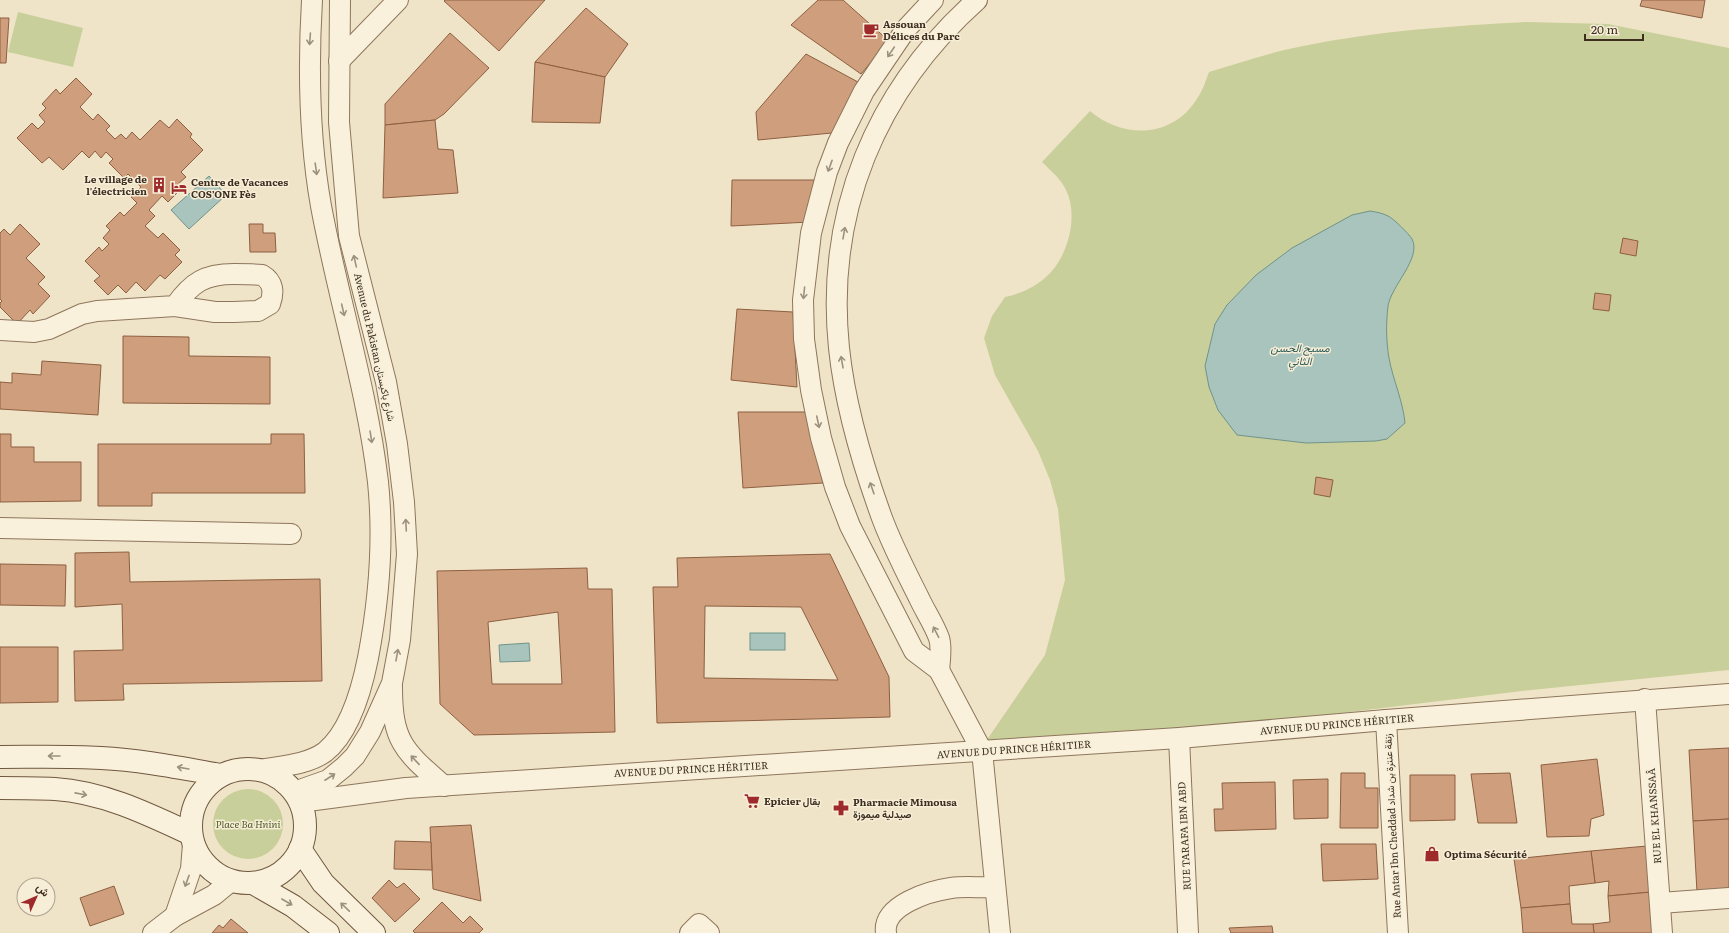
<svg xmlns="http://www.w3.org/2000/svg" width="1729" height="933" viewBox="0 0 1729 933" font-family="Literata,Vazirmatn,serif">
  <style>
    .green { fill: #c9cf9b }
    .water { fill: #a9c4bc; stroke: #6f938a }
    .building { fill: #cf9f7d; stroke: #8d5f41; fill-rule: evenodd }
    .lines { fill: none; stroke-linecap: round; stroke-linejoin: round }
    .street-casing { stroke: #8d765c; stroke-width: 22 }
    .secondary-casing { stroke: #6f573f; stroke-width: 24 }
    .street { stroke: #faf1dc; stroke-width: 20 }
    .secondary { stroke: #faf1dc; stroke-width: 22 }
    .oneway { stroke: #9c907e }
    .labels { text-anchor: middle; stroke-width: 3; stroke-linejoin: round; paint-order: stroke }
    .poi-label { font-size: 10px; font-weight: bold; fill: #3d2e20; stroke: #f7eed8; text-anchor: start }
    .street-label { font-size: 10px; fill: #3d2e20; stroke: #f7eed8 }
    .park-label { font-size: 10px; font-style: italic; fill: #4d5a26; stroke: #f7eed8 }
    .water-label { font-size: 11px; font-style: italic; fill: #2f5d5a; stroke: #f7eed8 }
  </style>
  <rect width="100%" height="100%" fill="#f0e4c8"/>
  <!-- green -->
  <g class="green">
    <polygon points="18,12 83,28 73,67 8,52"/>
    <path d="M 1527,22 L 1608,24 L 1729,48 L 1729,670 L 1522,691 L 1244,725 L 984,744 L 1045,655 L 1065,580 L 1058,509 L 1050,480 L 1038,451 L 995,375 L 984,338 L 992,316 L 1005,297 C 1020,294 1035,287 1046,277 C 1068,258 1079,216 1066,190 C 1061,179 1051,171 1042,162 L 1090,111 C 1124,140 1174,138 1198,97 C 1203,90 1206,80 1209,72 C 1240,63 1271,52 1303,46 C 1377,31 1452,26 1527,22 Z"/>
    <circle cx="248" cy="824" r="35"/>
  </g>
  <!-- water -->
  <g class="water">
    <polygon points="209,176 226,195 189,229 171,210"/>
    <path d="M 1370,211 C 1376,212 1382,213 1388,216 C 1393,218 1409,234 1412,239 C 1422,258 1391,286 1388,306 C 1386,323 1386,341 1389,358 C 1393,380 1403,401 1405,423 L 1387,439 L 1376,441 L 1306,443 L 1237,435 L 1218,410 L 1209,387 L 1205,366 L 1215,324 L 1227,305 L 1256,275 L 1292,248 L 1352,215 Z"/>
    <rect x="750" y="633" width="35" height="17"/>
    <polygon points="529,643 530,661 500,662 499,645"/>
  </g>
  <!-- building -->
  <g class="building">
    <polygon points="445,0 545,0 499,51 444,1"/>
    <polygon points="818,0 843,0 889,41 861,74 791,25"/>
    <polygon points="1642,0 1705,0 1702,18 1640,6"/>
    <polygon points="586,8 628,44 605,77 535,62"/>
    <polygon points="0,18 9,18 6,63 0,63"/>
    <polygon points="450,33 489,68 444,114 435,120 385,125 385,104"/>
    <polygon points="806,54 858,82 832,133 758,140 756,112"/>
    <polygon points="535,62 605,77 600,123 532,122"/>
    <polygon points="76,78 92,94 80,107 93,120 98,114 110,126 106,130 115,139 121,134 126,139 132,132 140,140 160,120 169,128 177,119 192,134 190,137 203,150 181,172 186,177 178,184 182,188 168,202 162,196 149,210 155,216 145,226 158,238 163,233 180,250 175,255 182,262 165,279 160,275 145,291 136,282 126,293 118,285 108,295 94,281 100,276 85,261 99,247 102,251 109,244 103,238 110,230 106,226 120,212 124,216 137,203 131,197 141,187 128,174 124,178 109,163 113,159 106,152 101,158 95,151 89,158 82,151 63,170 49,157 42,163 17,138 32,123 38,129 45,122 39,115 46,108 42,104 56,89 60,94"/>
    <polygon points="435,120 438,149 453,150 458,193 383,198 385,125"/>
    <polygon points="732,180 815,180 810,222 731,226"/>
    <polygon points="20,224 40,244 26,258 45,277 38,284 50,296 33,314 30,310 17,324 0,307 0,303 2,301 0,299 0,233 4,229 10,235"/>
    <polygon points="249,224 263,224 263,233 275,233 276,252 250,252"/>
    <polygon points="1623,238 1638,241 1636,256 1620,253"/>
    <polygon points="1595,293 1611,295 1609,311 1593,309"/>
    <polygon points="737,309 793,312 797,387 731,380"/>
    <polygon points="123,336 189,337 189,356 270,357 270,404 123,403"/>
    <polygon points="42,361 101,365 98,415 0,409 0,382 12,383 12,373 41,375"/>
    <polygon points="738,412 805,412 823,483 743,488"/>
    <polygon points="0,434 11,434 11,447 34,447 34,462 81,462 81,501 0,502"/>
    <polygon points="271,434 304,434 305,493 152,493 152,506 98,506 98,444 271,444"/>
    <polygon points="1316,477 1333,480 1330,497 1314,494"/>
    <polygon points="129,552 130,582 320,579 322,681 123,684 124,700 75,701 74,651 123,650 122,604 75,607 75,553"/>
    <path d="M 830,554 L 889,677 L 890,717 L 657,723 L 653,587 L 678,587 L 677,558 ZM 705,606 L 801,607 L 838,680 L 704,678 Z"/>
    <polygon points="0,564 66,565 65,606 0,605"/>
    <path d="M 587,568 L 588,589 L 612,589 L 615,732 L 474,735 L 440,704 L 437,571 ZM 558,612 L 562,684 L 492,684 L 488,622 Z"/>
    <polygon points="0,647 58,647 58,702 0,703"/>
    <polygon points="1729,748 1729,819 1693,821 1689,750"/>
    <polygon points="1597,759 1604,815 1591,819 1589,836 1547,837 1541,765"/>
    <polygon points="1341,773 1365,773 1365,788 1378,788 1378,828 1340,828"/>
    <polygon points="1510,773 1517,823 1478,823 1471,774"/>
    <polygon points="1410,775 1455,775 1455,820 1410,821"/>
    <polygon points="1328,779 1328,818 1294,819 1293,780"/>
    <polygon points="1275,782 1276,829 1215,831 1214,809 1223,809 1222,783"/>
    <polygon points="1729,819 1729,891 1697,892 1693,821"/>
    <polygon points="471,825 481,901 433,889 430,827"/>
    <polygon points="395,841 431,842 432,870 394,869"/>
    <polygon points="1321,844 1376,844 1378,879 1323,881"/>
    <polygon points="1647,846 1651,892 1608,896 1609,881 1595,883 1591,851"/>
    <polygon points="1591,851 1595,883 1569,886 1570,904 1521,908 1514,859"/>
    <polygon points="389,880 397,888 404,883 420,899 395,922 372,898"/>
    <polygon points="114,886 124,914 90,926 80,898"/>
    <polygon points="1651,892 1655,933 1594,933 1593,924 1610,922 1608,896"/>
    <polygon points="442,902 463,923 470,916 483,929 479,933 415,933 413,931"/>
    <polygon points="1570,904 1572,924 1593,924 1594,933 1523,933 1521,908"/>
    <polygon points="231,919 248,933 212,933 219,925 223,928"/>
    <polygon points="1272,926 1273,933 1231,933 1229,928"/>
  </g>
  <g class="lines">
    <defs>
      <g id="street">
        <polyline points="933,0 906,29 864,91 838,143 827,172 811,233 803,300 804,339 811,390 821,438 835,487 850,526 914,651 939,670 982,751 1000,933"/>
        <polyline points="339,61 398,0"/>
        <path d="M 0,330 L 34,332 L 49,329 L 82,314 L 97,311 L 175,306 L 215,312 L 234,312 L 258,311 L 270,304 C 274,293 274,282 262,275 C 253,274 244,274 234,274 C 205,274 192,282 175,306"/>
        <polyline points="0,528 291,534"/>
        <path d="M 939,670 C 940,661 942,647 939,638 C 934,624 925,611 919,598 C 906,572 892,545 882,518 C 862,463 845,406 839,348 C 825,212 876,90 977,0"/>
        <path d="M 392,687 C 392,742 404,751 444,786"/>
        <polyline points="1645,699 1662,933"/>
        <polyline points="1386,720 1398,933"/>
        <polyline points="1179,738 1188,933"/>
        <path d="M 260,770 C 281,766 307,765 325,752 C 350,732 362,688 368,658 C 379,600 384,541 378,482 C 367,389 338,298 321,206 C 309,138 308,68 312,0"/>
        <polyline points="294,792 328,780 344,767 355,756 370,732 392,683 400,640 407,554 404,502 397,444 386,382 349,236 339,122 340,0"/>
        <polyline points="300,802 406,788 1179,738 1386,720 1729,694"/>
        <polyline points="1660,903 1729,898"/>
        <polyline points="175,916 191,869 193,844"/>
        <polyline points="153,933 175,916 214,895 231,881"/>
        <polyline points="690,933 699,924 709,933"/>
        <path d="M 886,933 C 882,905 930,891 951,888 C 965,886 980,888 995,887"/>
      </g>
      <g id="secondary">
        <path d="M 0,757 C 34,757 67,756 101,758 C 141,760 181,768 221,775"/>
        <circle cx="248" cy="826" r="57"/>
        <path d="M 0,788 C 18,788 37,788 55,789 C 103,792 148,814 191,834"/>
        <polyline points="300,849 323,883 374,933"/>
        <polyline points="253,883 293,906 328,933"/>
      </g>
    </defs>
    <!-- street casing -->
    <use href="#street" class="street-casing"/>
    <!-- secondary casing -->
    <use href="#secondary" class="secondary-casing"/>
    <!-- street -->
    <use href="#street" class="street"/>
    <!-- secondary -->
    <use href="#secondary" class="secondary"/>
  </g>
  <!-- one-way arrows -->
  <defs><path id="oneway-shaft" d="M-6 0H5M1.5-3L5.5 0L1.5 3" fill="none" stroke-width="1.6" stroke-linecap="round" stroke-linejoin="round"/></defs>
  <g class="oneway">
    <use href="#oneway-shaft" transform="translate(310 39) rotate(94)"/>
    <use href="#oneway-shaft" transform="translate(891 52) rotate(124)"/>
    <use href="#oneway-shaft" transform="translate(830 166) rotate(110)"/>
    <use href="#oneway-shaft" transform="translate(316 169) rotate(82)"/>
    <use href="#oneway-shaft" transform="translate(844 233) rotate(-80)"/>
    <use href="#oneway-shaft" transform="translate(355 261) rotate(-103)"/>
    <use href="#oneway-shaft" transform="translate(804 293) rotate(96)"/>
    <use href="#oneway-shaft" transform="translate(343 310) rotate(77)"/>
    <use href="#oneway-shaft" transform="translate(842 362) rotate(-100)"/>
    <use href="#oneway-shaft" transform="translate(818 422) rotate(78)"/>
    <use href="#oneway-shaft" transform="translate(371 437) rotate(81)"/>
    <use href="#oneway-shaft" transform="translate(872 488) rotate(-109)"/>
    <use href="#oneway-shaft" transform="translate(406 525) rotate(-93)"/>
    <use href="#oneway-shaft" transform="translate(936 632) rotate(-117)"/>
    <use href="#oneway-shaft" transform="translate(397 655) rotate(-80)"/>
    <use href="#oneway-shaft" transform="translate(54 756) rotate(180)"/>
    <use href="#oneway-shaft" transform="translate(415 760) rotate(-133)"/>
    <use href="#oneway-shaft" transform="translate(183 768) rotate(-170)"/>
    <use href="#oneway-shaft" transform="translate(330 777) rotate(-33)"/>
    <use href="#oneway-shaft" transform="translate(81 794) rotate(11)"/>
    <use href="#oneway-shaft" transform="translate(187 881) rotate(110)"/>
    <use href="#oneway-shaft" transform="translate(287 902) rotate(30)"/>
    <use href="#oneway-shaft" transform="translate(345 907) rotate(-136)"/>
  </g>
  <!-- icons -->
  <defs>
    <symbol id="cafe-bare" viewBox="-9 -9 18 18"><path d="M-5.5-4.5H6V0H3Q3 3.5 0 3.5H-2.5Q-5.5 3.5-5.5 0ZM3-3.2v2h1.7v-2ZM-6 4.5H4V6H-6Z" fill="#9e2a2b" stroke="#f7eed8" stroke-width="2.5" paint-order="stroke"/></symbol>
    <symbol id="building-bare" viewBox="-9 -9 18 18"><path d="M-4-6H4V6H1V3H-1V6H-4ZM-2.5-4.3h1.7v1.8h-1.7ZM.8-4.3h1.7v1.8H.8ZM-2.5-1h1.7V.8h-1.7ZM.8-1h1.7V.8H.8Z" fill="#9e2a2b" stroke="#f7eed8" stroke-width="2.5" paint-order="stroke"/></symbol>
    <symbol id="hotel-bare" viewBox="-9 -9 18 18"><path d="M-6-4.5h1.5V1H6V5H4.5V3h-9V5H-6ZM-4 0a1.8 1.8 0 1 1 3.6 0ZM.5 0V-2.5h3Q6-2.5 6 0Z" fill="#9e2a2b" stroke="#f7eed8" stroke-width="2.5" paint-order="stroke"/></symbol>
    <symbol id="supermarket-bare" viewBox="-9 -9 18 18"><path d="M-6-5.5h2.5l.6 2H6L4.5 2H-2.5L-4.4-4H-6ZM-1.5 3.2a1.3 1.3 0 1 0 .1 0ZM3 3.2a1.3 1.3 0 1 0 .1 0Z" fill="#9e2a2b" stroke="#f7eed8" stroke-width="2.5" paint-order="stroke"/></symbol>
    <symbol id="pharmacy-bare" viewBox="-9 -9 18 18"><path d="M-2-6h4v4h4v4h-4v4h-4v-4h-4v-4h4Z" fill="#9e2a2b" stroke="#f7eed8" stroke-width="2.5" paint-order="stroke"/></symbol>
    <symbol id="shop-bare" viewBox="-9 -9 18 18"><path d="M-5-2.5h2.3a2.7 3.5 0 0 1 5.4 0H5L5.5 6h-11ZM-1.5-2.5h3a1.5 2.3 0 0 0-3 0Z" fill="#9e2a2b" stroke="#f7eed8" stroke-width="2.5" paint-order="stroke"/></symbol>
  </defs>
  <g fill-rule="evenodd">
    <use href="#cafe-bare" x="860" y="19" width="22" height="22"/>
    <use href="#building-bare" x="148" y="174" width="22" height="22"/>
    <use href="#hotel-bare" x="168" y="177" width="22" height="22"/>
    <use href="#supermarket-bare" x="741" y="790" width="22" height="22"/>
    <use href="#pharmacy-bare" x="830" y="797" width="22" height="22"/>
    <use href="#shop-bare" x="1421" y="843" width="22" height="22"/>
  </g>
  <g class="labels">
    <!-- poi labels -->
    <g class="poi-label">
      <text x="883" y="28">Assouan<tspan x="883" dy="12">Délices du Parc</tspan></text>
      <text x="147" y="183" text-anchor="end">Le village de<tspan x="147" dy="12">l'électricien</tspan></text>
      <text x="191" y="186">Centre de Vacances<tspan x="191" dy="12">COS’ONE Fès</tspan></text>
      <text x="764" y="805">Epicier بقال</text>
      <text x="853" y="806">Pharmacie Mimousa<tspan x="853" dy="12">صيدلية ميموزة</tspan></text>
      <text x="1444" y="858">Optima Sécurité</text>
    </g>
    <!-- street labels -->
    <g class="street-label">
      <text transform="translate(375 347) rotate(77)" y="4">Avenue du Pakistan شارع باكيستان</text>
      <text transform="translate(1337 724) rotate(-5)" y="4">AVENUE DU PRINCE HÉRITIER</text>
      <text transform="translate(1014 749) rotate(-4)" y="4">AVENUE DU PRINCE HÉRITIER</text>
      <text transform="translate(691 769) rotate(-3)" y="4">AVENUE DU PRINCE HÉRITIER</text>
      <text transform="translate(1654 816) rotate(-94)" y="4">RUE EL KHANSSAÂ</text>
      <text transform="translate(1392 826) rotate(-93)" y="4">Rue Antar Ibn Cheddad زنقة عنترة بن شداد</text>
      <text transform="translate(1184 836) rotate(-93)" y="4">RUE TARAFA IBN ABD</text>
    </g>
    <!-- park labels -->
    <g class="park-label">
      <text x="248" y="828">Place Ba Hnini</text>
    </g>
    <!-- water labels -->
    <g class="water-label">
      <text x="1300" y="352">مسبح الحسن<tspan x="1300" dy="13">الثاني</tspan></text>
    </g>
  </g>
  <!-- north arrow -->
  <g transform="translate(36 897) rotate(45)"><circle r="19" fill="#f7eed8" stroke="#ada18e"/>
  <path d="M0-3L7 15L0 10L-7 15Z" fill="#9e2a2b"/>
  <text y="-6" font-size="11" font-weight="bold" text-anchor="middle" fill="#3d2e20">ش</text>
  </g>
  <!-- scale -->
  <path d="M1585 34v6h58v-6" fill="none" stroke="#3d2e20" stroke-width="2"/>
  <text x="1591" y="34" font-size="12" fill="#3d2e20" stroke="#f7eed8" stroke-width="3" paint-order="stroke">20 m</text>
</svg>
